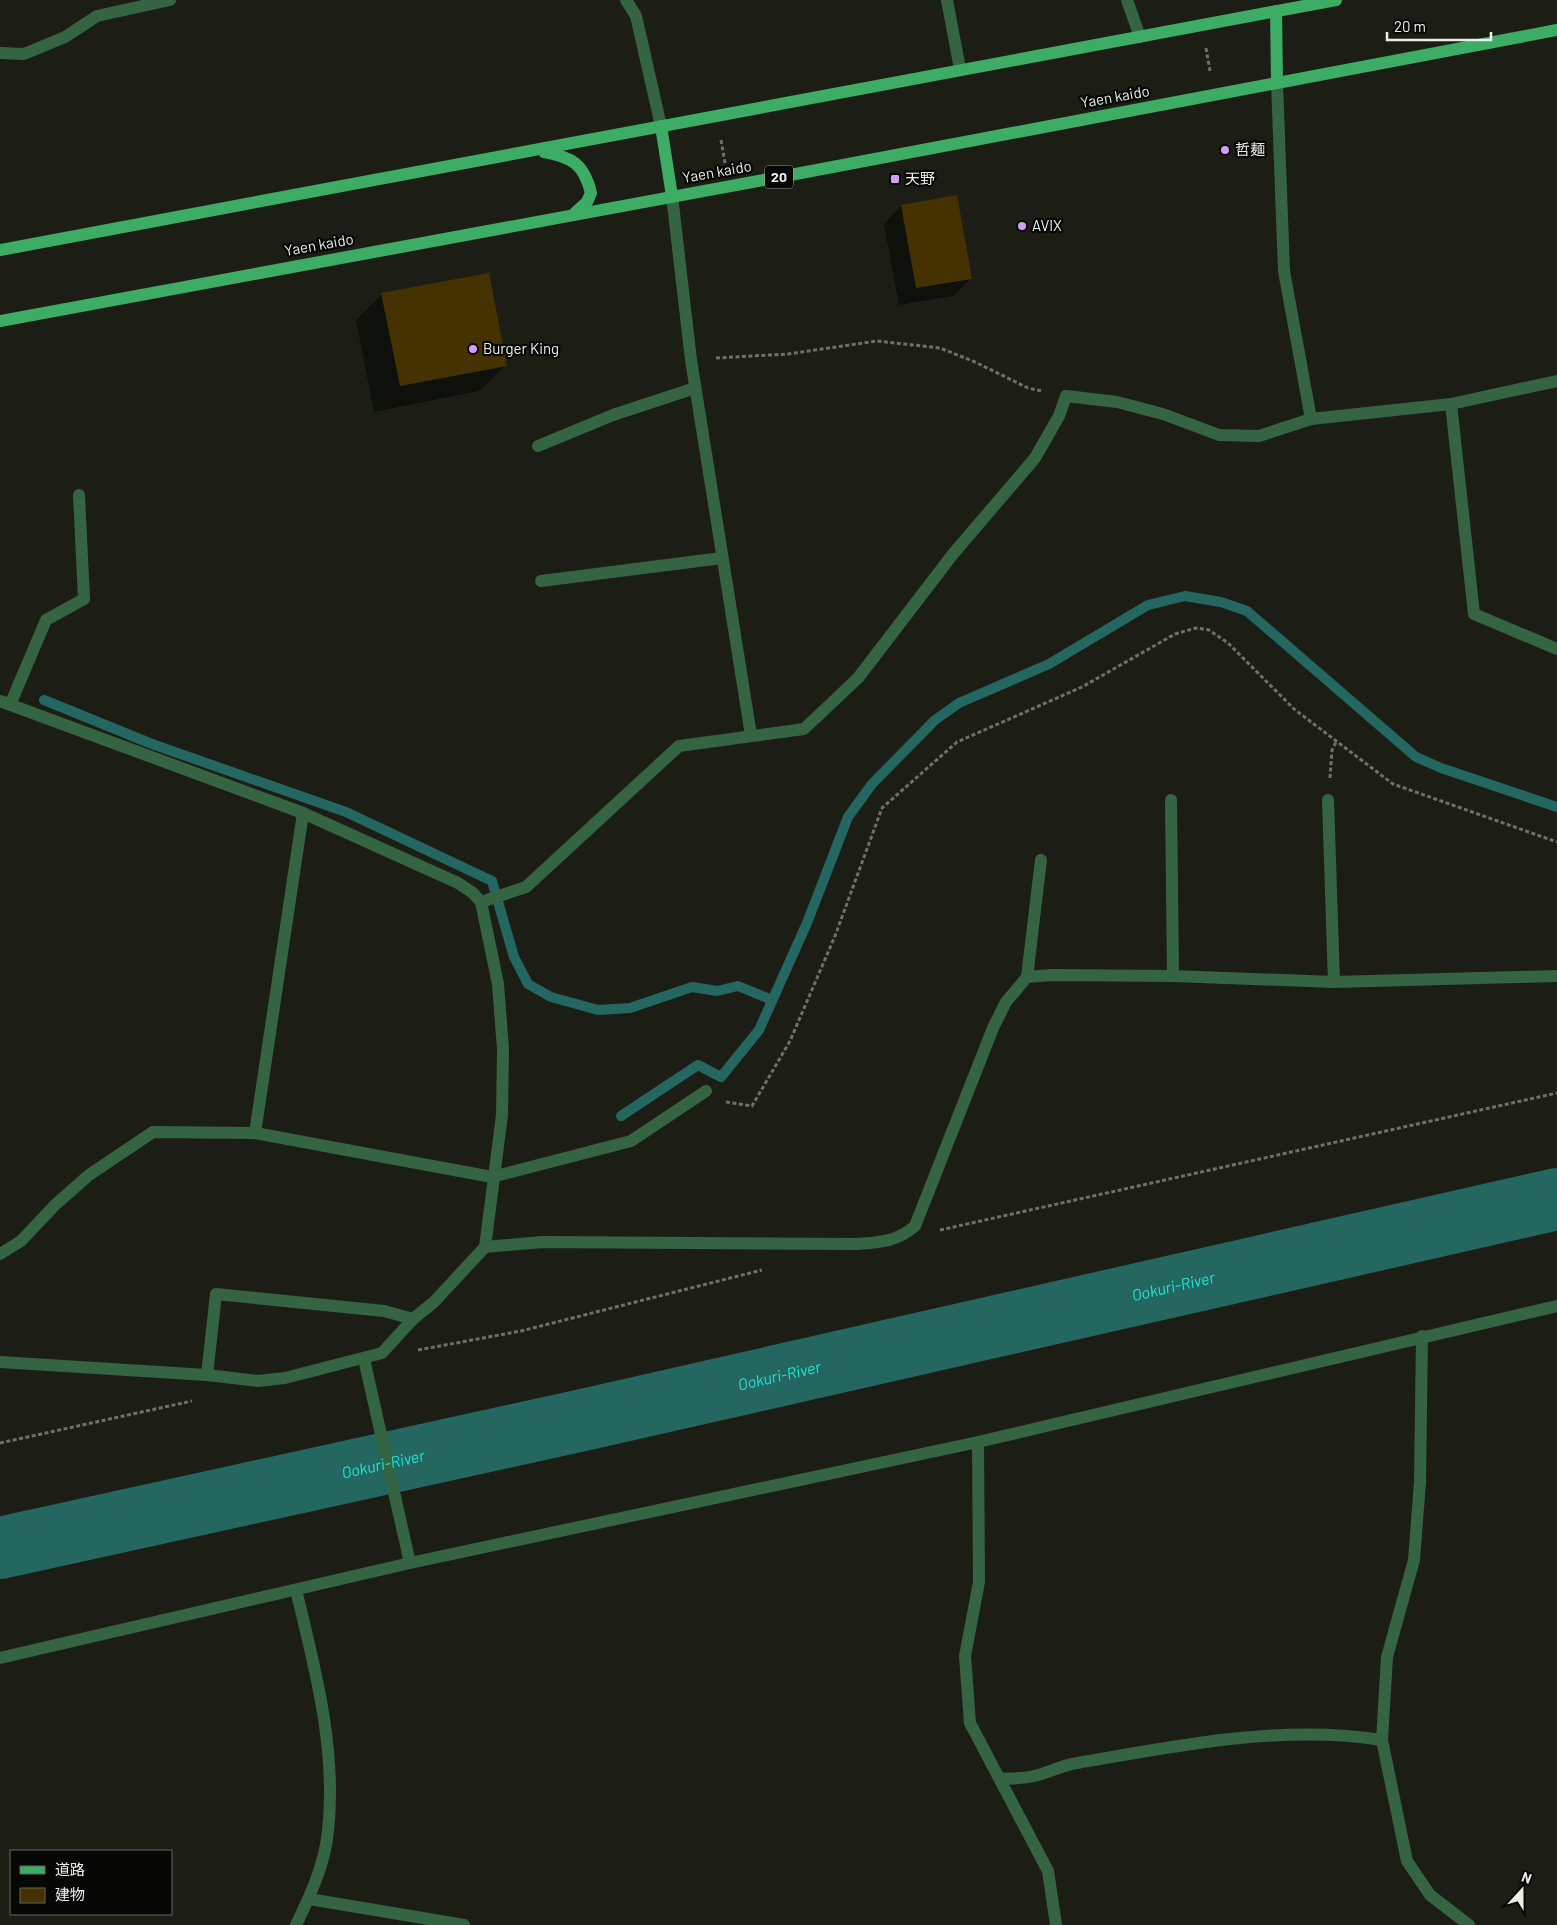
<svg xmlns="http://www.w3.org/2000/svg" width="1557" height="1925" viewBox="0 0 1557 1925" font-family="Barlow,'Noto Sans JP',sans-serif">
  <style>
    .shadow { fill: #0007 }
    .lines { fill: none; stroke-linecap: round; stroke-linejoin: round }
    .stream { stroke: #246760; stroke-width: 10 }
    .river { stroke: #246760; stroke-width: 62 }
    .building { fill: #453200 }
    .path { stroke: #6f7169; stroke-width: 3; stroke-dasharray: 4 2.5; stroke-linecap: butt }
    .service { stroke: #346442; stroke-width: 12 }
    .minor { stroke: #346442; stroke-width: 12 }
    .primary { stroke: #3dac64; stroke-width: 12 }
    .poi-dot { fill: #d49cfc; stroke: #070805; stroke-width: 2 }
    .labels { text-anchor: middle; stroke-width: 4.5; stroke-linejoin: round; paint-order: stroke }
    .shield { fill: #070805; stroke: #a7a9a4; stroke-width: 1 }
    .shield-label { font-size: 14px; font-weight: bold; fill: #eceee8 }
    .street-label { font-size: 15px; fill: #eceee8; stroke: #070805 }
    .poi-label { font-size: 15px; fill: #eceee8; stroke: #070805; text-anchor: start }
    .water-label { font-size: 16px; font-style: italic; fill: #1fe6d4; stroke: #070805 }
  </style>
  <rect width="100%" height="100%" fill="#1c1e16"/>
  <!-- shadow -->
  <g class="shadow">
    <polygon points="901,206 971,279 953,296 899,305 884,224"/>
    <polygon points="382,294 506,365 479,391 374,412 356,320"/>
  </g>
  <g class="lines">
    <!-- stream -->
    <g class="stream">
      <polyline points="44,700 152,744 346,812 492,881 514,957 528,984 551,997 598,1010 630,1008 692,987 717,991 738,986 772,1000"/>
      <polyline points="621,1116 698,1065 721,1077 759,1030 807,923 848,817 872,784 935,720 959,703 1049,664 1148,605 1185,596 1221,602 1247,611 1416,757 1441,768 1557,807"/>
    </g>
    <!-- river -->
    <path class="river" id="s1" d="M 0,1548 L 583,1420 L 1557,1199"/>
  </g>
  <!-- building -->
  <g class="building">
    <polygon points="957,195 972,279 916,288 901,205"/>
    <polygon points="489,273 507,366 400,386 381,293"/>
  </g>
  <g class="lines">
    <!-- path -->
    <g class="path">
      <polyline points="1206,48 1210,71"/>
      <polyline points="721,140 725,163"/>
      <polyline points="716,358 788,354 877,341 940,348 975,362 1028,388 1042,391"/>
      <polyline points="1330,778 1332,750 1337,740"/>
      <polyline points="726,1102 752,1106 790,1041 835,936 882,808 957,742 1082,687 1175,634 1196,628 1209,630 1228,643 1294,709 1393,784 1557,842"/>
      <polyline points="940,1230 1557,1093"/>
      <polyline points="418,1350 521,1331 762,1270"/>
      <polyline points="0,1443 192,1401"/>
    </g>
    <!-- service -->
    <g class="service">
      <polyline points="1127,0 1140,37"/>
      <polyline points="1171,800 1173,976"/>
      <polyline points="1328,800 1334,982"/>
      <polyline points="481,902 526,887 679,746 804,729 858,678 953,554 1035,458 1059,416 1066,396 1117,402 1163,414 1219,435 1259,436 1311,419"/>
      <polyline points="1027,977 1041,860"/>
      <polyline points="485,1247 542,1242 857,1244"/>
      <polyline points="207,1375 216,1294 384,1311 413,1319"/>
      <path d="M 1000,1779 C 1010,1778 1023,1779 1034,1776 C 1048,1773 1062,1765 1077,1763 C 1177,1746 1281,1724 1382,1740"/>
      <polyline points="309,1899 464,1925"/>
    </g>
    <!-- minor -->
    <g class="minor">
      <polyline points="626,0 636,16 661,126"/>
      <polyline points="947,0 960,69"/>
      <polyline points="0,53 24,54 65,37 97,16 170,0"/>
      <polyline points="1277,83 1284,271 1311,419 1451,404 1557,381"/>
      <polyline points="672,196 691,360 751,735"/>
      <polyline points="1451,404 1474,614 1557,649"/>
      <polyline points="538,446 613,415 695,388"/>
      <polyline points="541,581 722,558"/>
      <polyline points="0,701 303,813 458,883 473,893 481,902 498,984 503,1049 502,1115 485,1247 434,1302 413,1319 382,1353 285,1378 258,1381 207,1375 0,1362"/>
      <polyline points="10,705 46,620 84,599 79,495"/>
      <polyline points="255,1133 303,813"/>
      <path d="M 857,1244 C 881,1242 896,1242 915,1226 L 993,1028 L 1006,1002 L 1027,977 L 1052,975 L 1173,976 L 1334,982 L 1557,976"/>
      <polyline points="0,1254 21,1241 55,1205 89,1175 153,1132 255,1133 492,1177 631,1141 706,1091"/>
      <polyline points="1422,1336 1420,1482 1414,1560 1387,1657 1382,1740 1407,1861 1430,1895 1469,1925"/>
      <polyline points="364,1359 410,1563"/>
      <polyline points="978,1442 979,1582 965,1656 970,1723 1048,1871 1056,1925"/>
      <path d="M 296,1590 C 315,1668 337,1750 328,1831 C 325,1864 310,1896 296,1925"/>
      <polyline points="0,1658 410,1563 978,1442 1557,1306"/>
    </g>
    <!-- primary -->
    <g class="primary">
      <polyline points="1276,11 1277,83"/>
      <polyline points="661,126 672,196"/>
      <path d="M 544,152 C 572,157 584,164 591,193 L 587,202 L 575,213"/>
      <polyline points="0,250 1336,0"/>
      <polyline points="0,321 764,180 1557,30"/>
    </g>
  </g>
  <!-- markers -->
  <g class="poi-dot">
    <circle cx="1225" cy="150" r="5"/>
    <rect x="890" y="174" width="10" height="10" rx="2.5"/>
    <circle cx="1022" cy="226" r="5"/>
    <circle cx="473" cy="349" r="5"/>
  </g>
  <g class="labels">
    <!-- shield labels -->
    <rect class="shield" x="765" y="165.5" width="28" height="23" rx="4"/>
    <g class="shield-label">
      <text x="779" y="182">20</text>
    </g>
    <!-- street labels -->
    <g class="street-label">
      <text transform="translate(1115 97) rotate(-10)" y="5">Yaen kaido</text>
      <text transform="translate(717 172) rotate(-10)" y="5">Yaen kaido</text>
      <text transform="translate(319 245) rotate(-10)" y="5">Yaen kaido</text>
    </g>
    <!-- poi labels -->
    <g class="poi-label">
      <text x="1235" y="155">哲麺</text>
      <text x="905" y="184">天野</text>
      <text x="1032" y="231">AVIX</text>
      <text x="483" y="354">Burger King</text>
    </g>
    <!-- water labels -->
    <g class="water-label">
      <text dy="6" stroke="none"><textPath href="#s1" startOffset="1202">Ookuri-River</textPath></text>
      <text dy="6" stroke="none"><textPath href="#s1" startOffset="798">Ookuri-River</textPath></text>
      <text dy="6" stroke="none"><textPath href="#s1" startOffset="392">Ookuri-River</textPath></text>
    </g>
  </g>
  <!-- legend -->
  <rect x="10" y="1850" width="162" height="65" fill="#070805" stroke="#636460"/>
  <rect x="20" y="1866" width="25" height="8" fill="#3dac64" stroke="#636460"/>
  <text x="55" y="1875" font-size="15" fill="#eceee8">道路</text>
  <rect x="20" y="1888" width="25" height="15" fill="#453200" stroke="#636460"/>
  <text x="55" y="1900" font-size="15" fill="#eceee8">建物</text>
  <!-- north arrow -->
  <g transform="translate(1522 1890) rotate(21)" stroke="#070805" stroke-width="4" paint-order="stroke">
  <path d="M0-4L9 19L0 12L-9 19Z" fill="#eceee8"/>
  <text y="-8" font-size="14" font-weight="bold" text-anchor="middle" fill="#eceee8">N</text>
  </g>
  <!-- scale -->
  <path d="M1387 32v8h104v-8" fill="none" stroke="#eceee8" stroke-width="2.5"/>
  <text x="1394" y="32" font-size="15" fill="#eceee8" stroke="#070805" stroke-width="4" paint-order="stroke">20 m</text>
</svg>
